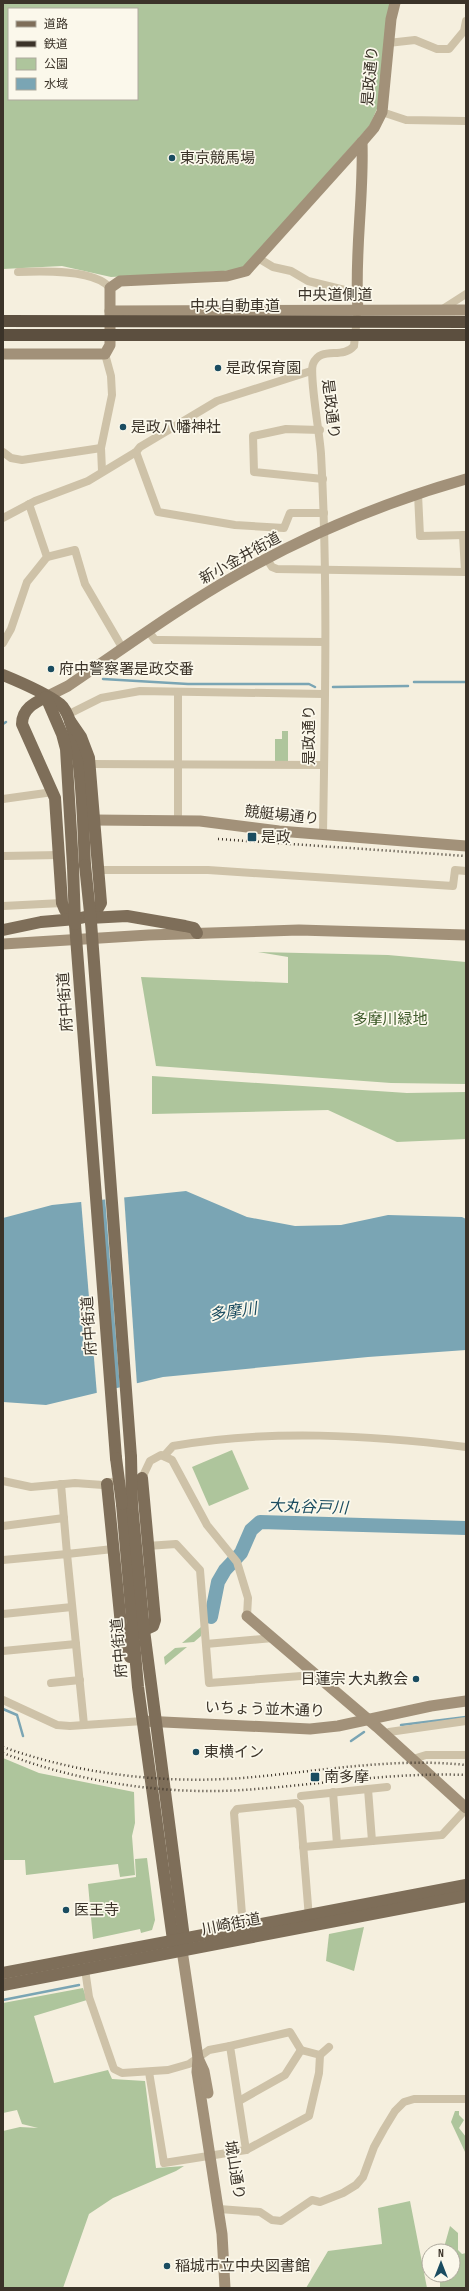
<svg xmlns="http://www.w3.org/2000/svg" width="469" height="2291" viewBox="0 0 469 2291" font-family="'Sofia Sans Condensed','Noto Sans JP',sans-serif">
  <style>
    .green { fill: #aec59c; fill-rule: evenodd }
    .water { fill: #7aa5b4 }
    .pier { fill: #f5efde }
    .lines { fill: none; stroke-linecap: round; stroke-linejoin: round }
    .stream { stroke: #7aa5b4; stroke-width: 2.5 }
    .river { stroke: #7aa5b4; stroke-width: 14 }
    .street { stroke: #cec2a8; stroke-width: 8 }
    .secondary { stroke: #a29179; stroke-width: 11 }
    .primary { stroke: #7e6e59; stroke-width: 12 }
    .rail { stroke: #3b3329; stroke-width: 2.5; stroke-dasharray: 1 3; stroke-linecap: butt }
    .primary-bridge { stroke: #7e6e59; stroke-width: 12 }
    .highway-bridge { stroke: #5c4f3f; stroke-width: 12 }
    .poi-dot { fill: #1a4c60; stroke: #fbf8eb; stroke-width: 1.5 }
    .labels { text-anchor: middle; stroke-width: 3.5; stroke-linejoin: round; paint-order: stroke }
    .street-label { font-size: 15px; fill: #3b3329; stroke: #fbf8eb }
    .poi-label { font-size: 15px; fill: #3b3329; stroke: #fbf8eb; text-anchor: start }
    .park-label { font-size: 15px; fill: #3e5b2a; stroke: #fbf8eb }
    .water-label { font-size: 16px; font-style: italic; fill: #1a4c60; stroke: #fbf8eb }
  </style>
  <rect width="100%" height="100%" fill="#f5efde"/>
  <!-- green -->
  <g class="green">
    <path d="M 3,3 L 391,3 L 379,104 L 370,125 L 242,270 L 111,277 L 62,266 L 3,269 ZM 9,9 L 137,9 L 137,99 L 9,99 Z"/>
    <polygon points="282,731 288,731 288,761 275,761 275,739 282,739"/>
    <polygon points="258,952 388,955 466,962 466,1084 391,1083 156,1066 141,977 288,983 288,957"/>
    <polygon points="152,1076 407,1093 466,1092 466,1139 397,1142 328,1110 152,1114"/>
    <polygon points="232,1450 249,1489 209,1506 192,1467"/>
    <polygon points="201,1627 201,1636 194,1642 182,1643"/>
    <polygon points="187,1647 165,1665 164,1657 175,1648"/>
    <polygon points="3,1758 39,1773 134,1792 135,1823 132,1836 135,1875 120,1877 118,1864 26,1875 25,1860 3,1860"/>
    <polygon points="147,1858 155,1920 152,1930 141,1933 140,1929 93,1939 88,1884 136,1877 135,1859"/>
    <polygon points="364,1927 354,1971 326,1961 329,1934"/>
    <polygon points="83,1988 87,2000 34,2016 54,2083 108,2070 112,2079 145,2081 156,2168 184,2166 176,2171 113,2198 89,2214 63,2288 3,2288 3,2131 20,2127 38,2128 22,2124 17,2110 3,2113 3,2003"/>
    <polygon points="455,2111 459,2111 459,2115 464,2120 459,2128 466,2137 466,2154 451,2122"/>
    <polygon points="410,2201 427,2288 306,2288 328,2251 382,2244 378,2208"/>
    <polygon points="450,2226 458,2233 458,2250 462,2254 466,2253 466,2288 440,2288 440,2275 453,2275 453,2251 443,2251"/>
  </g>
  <!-- water -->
  <polygon class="water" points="186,1191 247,1217 295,1226 341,1225 388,1215 462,1217 466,1219 466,1350 368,1357 163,1377 46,1405 3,1402 3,1218 52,1205"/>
  <!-- pier -->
  <g class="pier">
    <polygon points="124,1195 137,1385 120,1389 105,1197"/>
    <polygon points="101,1198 115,1390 97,1395 81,1200"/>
  </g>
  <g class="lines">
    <!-- stream -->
    <g class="stream">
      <polyline points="103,679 188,684 309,684 315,687"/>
      <polyline points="414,682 466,682"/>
      <polyline points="333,687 408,686"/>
      <polyline points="3,724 6,722"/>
      <polyline points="3,1709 17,1715 23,1736"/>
      <polyline points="401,1725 466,1717"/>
      <polyline points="351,1741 364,1732"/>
      <polyline points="3,2000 79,1985"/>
    </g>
    <!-- river -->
    <polyline class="river" points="211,1617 218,1582 225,1570 241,1553 251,1530 260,1522 466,1528"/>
    <!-- street -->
    <g class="street">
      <polyline points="388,43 415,40 437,49 449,49 464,31 466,21"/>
      <polyline points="382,112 406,120 466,121"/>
      <polyline points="258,258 273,267 291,271 308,281 357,293"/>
      <path d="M 18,272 C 41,271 95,269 110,288"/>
      <polyline points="441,310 466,294"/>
      <polyline points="320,430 286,429 253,436 254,472 323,479"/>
      <polyline points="3,452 11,458 22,460 101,448"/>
      <polyline points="136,452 158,512 235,525 284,528 290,513 324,513"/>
      <polyline points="102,471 101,448 112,395 111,376 105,354"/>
      <polyline points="418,494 420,536 466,535"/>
      <polyline points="3,518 35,501 88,481 136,452 140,447 217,401 311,371"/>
      <polyline points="463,535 465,572"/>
      <polyline points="47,557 75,550 85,584 123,649"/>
      <polyline points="266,558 272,567 277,569 466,572"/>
      <polyline points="149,632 155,640 162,640 325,642"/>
      <polyline points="3,643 11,629 27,582 47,557 29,504"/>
      <polyline points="67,715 101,698 140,691 324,694"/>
      <polyline points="90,764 324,765"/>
      <polyline points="3,799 53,792"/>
      <polyline points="178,821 178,692"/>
      <path d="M 323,834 C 325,708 328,580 321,454 C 320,436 309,375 313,364 C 321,345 342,360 354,346 L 357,317"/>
      <polyline points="3,856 60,855"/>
      <polyline points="98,870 208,870 453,886 455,870 466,871"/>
      <polyline points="3,906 62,903"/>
      <path d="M 164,1456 L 173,1446 C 269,1429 370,1435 466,1447"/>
      <polyline points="138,1479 142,1478 150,1461 161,1455 172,1460 207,1525 237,1562 248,1598 247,1616"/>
      <polyline points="3,1481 31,1487 75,1483 103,1485 111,1482"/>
      <polyline points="61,1484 67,1554 113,1549"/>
      <polyline points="3,1526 64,1518"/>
      <polyline points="147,1546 176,1544 200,1570 209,1683 315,1675"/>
      <polyline points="3,1560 67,1554 84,1725"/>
      <polyline points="3,1614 72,1607"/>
      <polyline points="206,1644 273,1638"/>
      <polyline points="3,1651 76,1644"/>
      <polyline points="51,1683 80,1680"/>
      <polyline points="3,1700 57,1725 70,1726 143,1721"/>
      <polyline points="387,1736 389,1732 466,1721"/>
      <polyline points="413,1759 426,1755 466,1755"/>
      <polyline points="368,1789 372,1841"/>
      <polyline points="333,1792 337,1844"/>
      <polyline points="301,1796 387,1787"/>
      <polyline points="303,1847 442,1835 466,1809"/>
      <polyline points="243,1927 234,1813 237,1809 296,1803 300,1807 309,1918"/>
      <polyline points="85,1969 89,1997 114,2069 122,2073 168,2070 189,2064 209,2050 230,2046"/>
      <polyline points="320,2055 329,2047"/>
      <polyline points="149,2072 164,2163 246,2150 309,2116 319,2073 320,2055 301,2050 285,2075 239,2101"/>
      <polyline points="246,2150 230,2046 290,2032 301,2050"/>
      <polyline points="219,2209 260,2212 272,2220 281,2221 312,2200 320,2202 343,2193 356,2185 363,2177 374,2147 384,2129 395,2111 404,2102 414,2099 466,2099"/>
    </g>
    <!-- secondary -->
    <g class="secondary">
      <path d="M 358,310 C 354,254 364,198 362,142 L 374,128 L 382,112 L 391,19 L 395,3"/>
      <polyline points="110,311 110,288 120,281 227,276 246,271 362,142"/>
      <polyline points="3,354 105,354 110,345 110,311 466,310"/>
      <path d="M 46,697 L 68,686 C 123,649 177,609 235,576 C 308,534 385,502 466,479"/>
      <polyline points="94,820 200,821 279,831 466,846"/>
      <polyline points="3,944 149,935 299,930 466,935"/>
      <polyline points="247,1616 377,1727 466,1808"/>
      <polyline points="143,1721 310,1729 338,1726 431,1706 466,1701"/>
      <polyline points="182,1950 198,2058 197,2072 222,2234 225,2288"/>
      <polyline points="198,2058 204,2071 208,2093"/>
    </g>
    <!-- primary -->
    <g class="primary">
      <path d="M 3,675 C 20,682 46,693 60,704 C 83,723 83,833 85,865"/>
      <path d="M 46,697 C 34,703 22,709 22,724 L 55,798 L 62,903 L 65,910 L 76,919 L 94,915 L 101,903 L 89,758 L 81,737 L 70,721"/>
      <polyline points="46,697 62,734 66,749 73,866"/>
      <polyline points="89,918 127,916 185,926 194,928 197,933"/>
      <polyline points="91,922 131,1457"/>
      <polyline points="75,924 116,1458"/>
      <polyline points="3,930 41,922 76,919"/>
      <polyline points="142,1478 155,1620 153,1626 144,1630"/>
      <polyline points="107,1484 121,1625 130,1657"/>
      <polyline points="122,1504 138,1687 173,1940 179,1946"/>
      <polyline points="132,1504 144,1630 184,1938 183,1945"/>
      <polyline points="3,1973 466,1885"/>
      <polyline points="3,1985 466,1896"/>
    </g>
    <!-- rail -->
    <g class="rail">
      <polyline points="218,839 466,856"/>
      <path d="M 3,1747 C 78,1774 162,1784 242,1778 C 316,1772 392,1757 466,1765"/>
      <path d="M 3,1753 C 78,1782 163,1795 243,1790 C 317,1785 392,1772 466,1775"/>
    </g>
    <!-- primary-bridge -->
    <g class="primary-bridge">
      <polyline points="85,865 91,922"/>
      <polyline points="73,866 75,924"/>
      <polyline points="131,1457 132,1504"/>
      <polyline points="116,1458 122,1504"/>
    </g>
    <!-- highway-bridge -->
    <g class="highway-bridge">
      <polyline points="3,321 466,322"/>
      <polyline points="3,335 466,335"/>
    </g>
  </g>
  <!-- markers -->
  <g class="poi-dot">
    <circle cx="172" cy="158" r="4"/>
    <circle cx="218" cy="368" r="4"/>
    <circle cx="123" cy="427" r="4"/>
    <circle cx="51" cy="669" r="4"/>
    <rect x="247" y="832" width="10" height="10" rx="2"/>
    <circle cx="416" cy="1679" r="4"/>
    <circle cx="196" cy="1752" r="4"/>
    <rect x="310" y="1772" width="10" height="10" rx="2"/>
    <circle cx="66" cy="1910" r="4"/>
    <circle cx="167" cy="2266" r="4"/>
  </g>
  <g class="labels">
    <!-- street labels -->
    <g class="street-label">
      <text transform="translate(370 76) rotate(-85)" y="5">是政通り</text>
      <text x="335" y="300">中央道側道</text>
      <text x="235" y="311">中央自動車道</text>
      <text transform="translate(331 409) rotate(83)" y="5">是政通り</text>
      <text transform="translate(240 558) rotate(-29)" y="5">新小金井街道</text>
      <text transform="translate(309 735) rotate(-90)" y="5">是政通り</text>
      <text transform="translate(282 815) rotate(6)" y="5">競艇場通り</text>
      <text transform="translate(65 1002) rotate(-94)" y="5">府中街道</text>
      <text transform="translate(89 1326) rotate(-94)" y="5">府中街道</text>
      <text transform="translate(119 1648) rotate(-95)" y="5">府中街道</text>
      <text transform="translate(265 1709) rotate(2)" y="5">いちょう並木通り</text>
      <text transform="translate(231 1924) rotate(-11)" y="5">川崎街道</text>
      <text transform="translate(235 2170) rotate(81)" y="5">城山通り</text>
    </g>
    <!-- poi labels -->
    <g class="poi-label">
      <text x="180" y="163">東京競馬場</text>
      <text x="226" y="373">是政保育園</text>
      <text x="131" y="432">是政八幡神社</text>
      <text x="59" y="674">府中警察署是政交番</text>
      <text x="261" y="842">是政</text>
      <text x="408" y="1684" text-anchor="end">日蓮宗 大丸教会</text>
      <text x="204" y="1757">東横イン</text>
      <text x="324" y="1782">南多摩</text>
      <text x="74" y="1915">医王寺</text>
      <text x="175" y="2271">稲城市立中央図書館</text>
    </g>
    <!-- park labels -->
    <g class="park-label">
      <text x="390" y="1024">多摩川緑地</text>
    </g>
    <!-- water labels -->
    <g class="water-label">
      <text transform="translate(233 1311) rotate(-8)" y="6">多摩川</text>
      <text transform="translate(308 1506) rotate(2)" y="6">大丸谷戸川</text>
    </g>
  </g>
  <!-- border -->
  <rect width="469" height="2291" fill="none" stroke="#3b3329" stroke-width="8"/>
  <!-- legend -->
  <rect x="8" y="8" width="130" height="92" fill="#fbf8eb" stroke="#aea99d"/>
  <rect x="16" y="21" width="20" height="6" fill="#7e6e59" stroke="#aea99d"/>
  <text x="44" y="28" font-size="12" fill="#3b3329">道路</text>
  <rect x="16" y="41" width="20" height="6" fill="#3b3329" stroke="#aea99d"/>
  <text x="44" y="48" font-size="12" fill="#3b3329">鉄道</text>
  <rect x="16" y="58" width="20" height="12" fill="#aec59c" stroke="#aea99d"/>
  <text x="44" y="68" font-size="12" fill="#3b3329">公園</text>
  <rect x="16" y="78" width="20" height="12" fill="#7aa5b4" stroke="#aea99d"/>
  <text x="44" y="88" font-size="12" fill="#3b3329">水域</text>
  <!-- north arrow -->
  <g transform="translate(441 2263)"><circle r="19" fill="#fbf8eb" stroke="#aea99d"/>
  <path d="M0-3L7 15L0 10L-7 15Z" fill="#1a4c60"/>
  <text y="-6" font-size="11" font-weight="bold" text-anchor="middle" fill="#3b3329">N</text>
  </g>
</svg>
